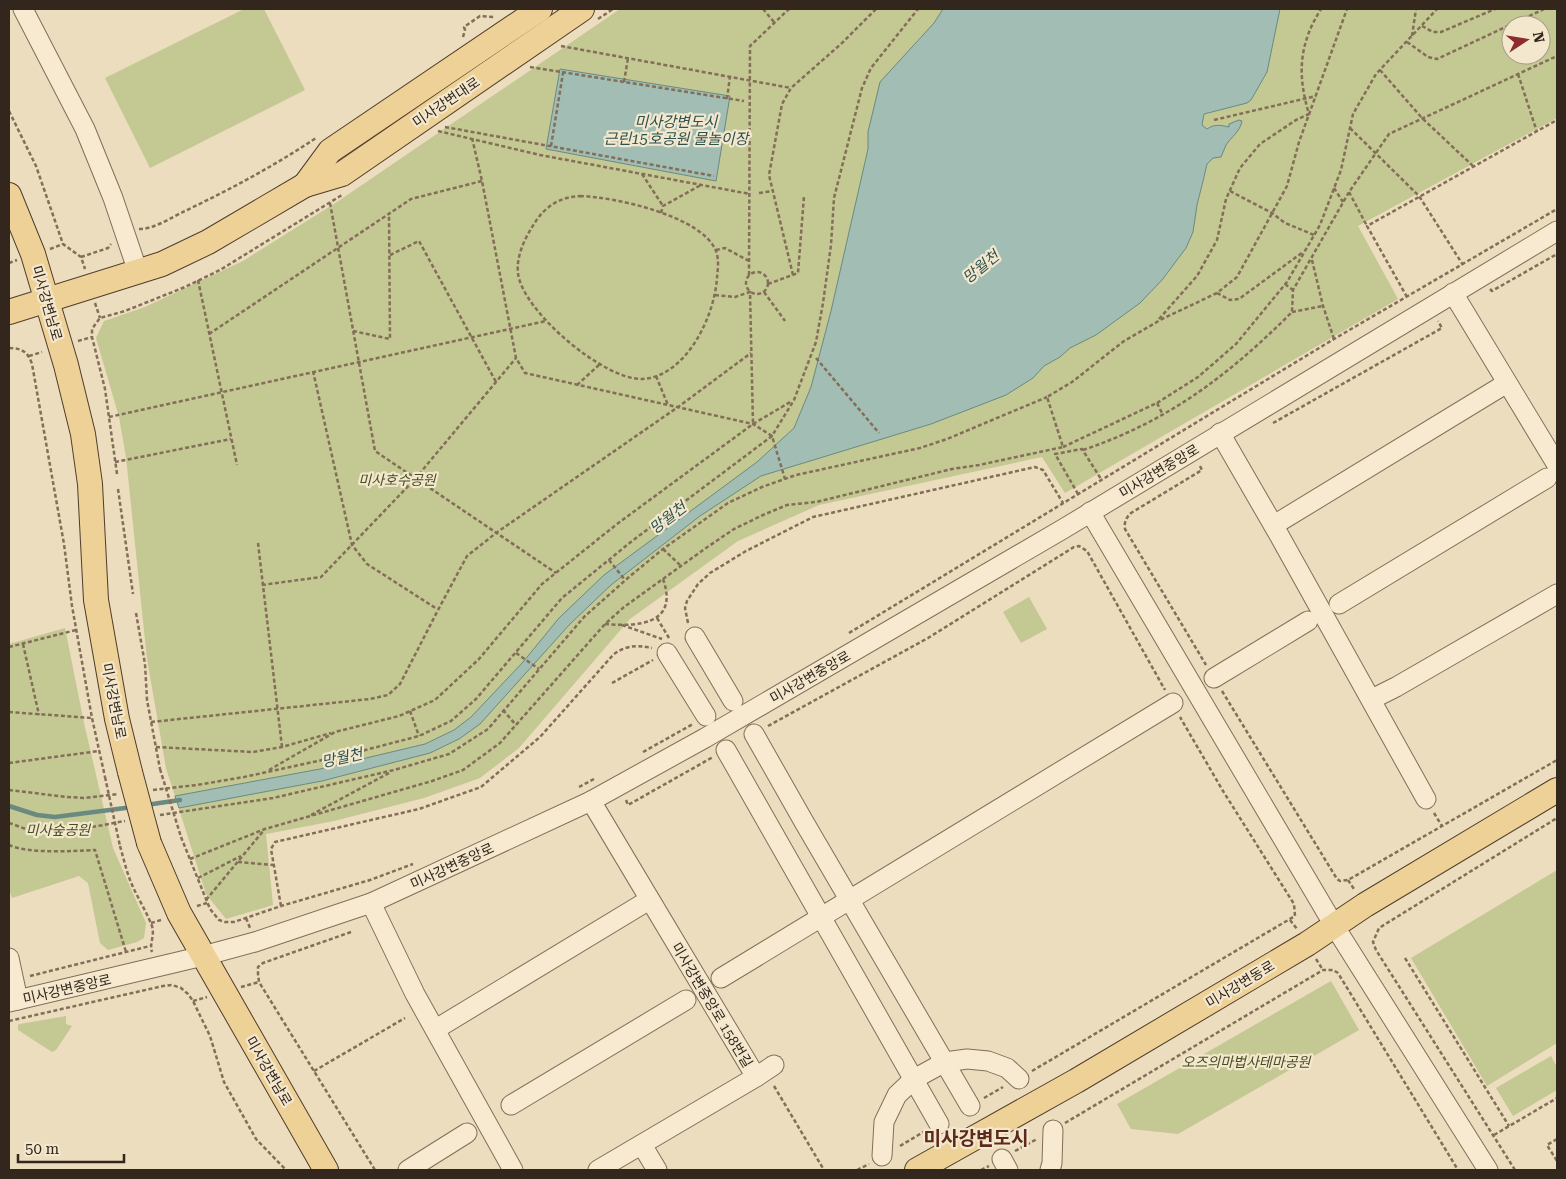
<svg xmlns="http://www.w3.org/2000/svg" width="1566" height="1179" viewBox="0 0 1566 1179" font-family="'Roboto Serif','Noto Sans KR',serif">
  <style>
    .green { fill: #c4c893; fill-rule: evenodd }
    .water { fill: #a1bdb4; stroke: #6a8a81 }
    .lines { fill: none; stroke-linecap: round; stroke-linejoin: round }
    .stream { stroke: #6a8a81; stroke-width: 4.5 }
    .minor-casing { stroke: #836e58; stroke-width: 21 }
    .major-casing { stroke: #503c2c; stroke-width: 26 }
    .path { stroke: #836e58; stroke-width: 2.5; stroke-dasharray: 4 2.5; stroke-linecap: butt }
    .minor { stroke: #f7ead1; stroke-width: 19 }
    .major { stroke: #eed196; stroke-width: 24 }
    .major-bridge-casing { stroke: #503c2c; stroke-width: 26; stroke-linecap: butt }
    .path-bridge { stroke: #836e58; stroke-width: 2.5; stroke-dasharray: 4 2.5; stroke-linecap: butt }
    .major-bridge { stroke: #eed196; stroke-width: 24 }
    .labels { text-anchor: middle; stroke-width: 4.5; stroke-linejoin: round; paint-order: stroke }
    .street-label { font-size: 14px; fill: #33261c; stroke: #f3e7cd }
    .park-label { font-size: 14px; font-style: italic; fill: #454e23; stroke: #f3e7cd }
    .water-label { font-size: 15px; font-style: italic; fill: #2c524f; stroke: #f3e7cd }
    .district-label { font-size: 19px; font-weight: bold; fill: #5d291d; stroke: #f3e7cd }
  </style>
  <rect width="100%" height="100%" fill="#ebddbe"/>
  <!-- green -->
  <g class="green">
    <polygon points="244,9 264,9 305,90 150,168 105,78"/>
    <path d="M 620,9 L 1557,9 L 1557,118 L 1358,226 L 1398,299 L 1065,493 L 1042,457 L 819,505 L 738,541 L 630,619 L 519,748 L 480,778 L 424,798 L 334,821 L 266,834 L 273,905 L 226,919 L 206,894 L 166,768 L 147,659 L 126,457 L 119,417 L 96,338 L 104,321 L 145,307 L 243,261 L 337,202 ZM 1511,25 L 1541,25 L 1541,55 L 1511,55 Z"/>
    <polygon points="1029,597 1047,629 1021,643 1003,612"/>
    <polygon points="65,628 84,723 113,848 146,923 144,938 137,942 108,950 100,943 88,883 79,876 12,898 9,889 9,644"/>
    <polygon points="1557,870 1557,1043 1487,1086 1411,958"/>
    <polygon points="1331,981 1359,1030 1178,1134 1131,1129 1117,1104"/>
    <polygon points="66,1016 66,1024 72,1026 56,1050 52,1052 18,1030 18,1025 20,1024"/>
    <polygon points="1551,1056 1557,1067 1557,1090 1513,1116 1496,1088"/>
  </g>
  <!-- water -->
  <g class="water">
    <path d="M 943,9 L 1280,9 L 1267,72 L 1251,100 L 1247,103 L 1204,114 L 1202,125 L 1207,129 C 1214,124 1220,125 1229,127 L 1229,124 L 1239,120 L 1242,121 C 1240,132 1231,137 1226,145 C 1224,149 1223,153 1221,157 L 1213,158 L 1207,164 L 1204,177 L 1197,205 L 1193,232 L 1186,248 L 1162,280 L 1140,303 L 1096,335 L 1070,348 L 1060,357 L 1044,366 L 1033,378 L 1006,395 L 931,424 L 761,476 L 700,516 L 611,585 L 570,624 L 480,724 L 459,739 L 430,753 L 322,781 L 179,808 L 175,796 L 320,769 L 425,744 L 454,730 L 471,717 L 523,662 L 559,618 L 604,575 L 757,462 L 794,428 L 811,387 L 831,311 L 868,149 L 868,132 L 880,82 L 934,23 Z"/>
    <polygon points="560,69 730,96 716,181 546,149"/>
  </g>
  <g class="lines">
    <!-- stream -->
    <g class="stream">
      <polyline points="146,805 180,800"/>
      <polyline points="9,806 37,815 55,817 133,807"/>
    </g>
    <defs>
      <g id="minor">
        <polyline points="23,9 85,129 113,198 138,272"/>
        <polyline points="1453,293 1557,465"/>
        <polyline points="1220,433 1279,535 1426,799"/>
        <polyline points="1090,512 1335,927 1488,1170"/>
        <polyline points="1274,525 1507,383"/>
        <polyline points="1339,604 1547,478"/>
        <polyline points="695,637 733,701"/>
        <polyline points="667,653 706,716"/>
        <polyline points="1214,678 1308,621"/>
        <polyline points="1372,699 1396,687 1557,594"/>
        <polyline points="754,734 804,822 970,1106"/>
        <polyline points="726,750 939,1124"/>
        <polyline points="591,801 756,1077 598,1170"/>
        <polyline points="371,903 415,994 513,1170"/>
        <polyline points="9,958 18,1000"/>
        <polyline points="721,978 1173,703"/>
        <polyline points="9,1002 203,956 255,942 371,903 591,801 705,738 1063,529 1557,231"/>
        <polyline points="436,1029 649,900"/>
        <polyline points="756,1077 774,1065"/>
        <polyline points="511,1105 686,1000"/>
        <polyline points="642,1145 657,1170"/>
        <polyline points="882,1156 884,1122 897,1095 914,1079 945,1062 967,1059 988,1061 1007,1068 1019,1079"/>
        <polyline points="1002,1159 1008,1170"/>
        <polyline points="408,1170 467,1133"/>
        <polyline points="1050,1170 1052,1163 1053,1130"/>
      </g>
      <g id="major">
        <polyline points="305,185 330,151 540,9"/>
        <polyline points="9,195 33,254 66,365 83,434 90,484 96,600 117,719 130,772"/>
        <polyline points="9,312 162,264 208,242 305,185 342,174 582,9"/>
        <polyline points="149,843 179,913 326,1170"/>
        <polyline points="917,1170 1076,1081 1307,944 1365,905 1557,790"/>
      </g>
    </defs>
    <!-- minor casing -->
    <use href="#minor" class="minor-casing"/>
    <!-- major casing -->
    <use href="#major" class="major-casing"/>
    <!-- path -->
    <g class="path">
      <polyline points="763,9 774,22"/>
      <polyline points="598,19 613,9"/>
      <polyline points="1422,26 1433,32 1441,32 1495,9"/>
      <polyline points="1412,36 1416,9"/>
      <polyline points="463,37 465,30 464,27 480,16 494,17"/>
      <polyline points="1407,42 1428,57 1437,59 1544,9"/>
      <polyline points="561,46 791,88"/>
      <polyline points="530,67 744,101"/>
      <polyline points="1380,70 1422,118 1474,167"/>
      <polyline points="1518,74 1537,132"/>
      <polyline points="624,82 628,58"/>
      <polyline points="727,99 730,76"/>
      <polyline points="9,111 36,166 63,244 81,257 85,269"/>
      <polyline points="1214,120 1316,96"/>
      <polyline points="445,127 714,176"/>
      <polyline points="1350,128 1419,196 1463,265"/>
      <polyline points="438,131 540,155 750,194"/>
      <polyline points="472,138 482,181 516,358 525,373 753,424 772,436 785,479"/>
      <polyline points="551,146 563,73"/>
      <polyline points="642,174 663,206"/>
      <polyline points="1334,188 1343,202"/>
      <polyline points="1230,191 1272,213 1285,223 1314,235"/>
      <polyline points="1349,192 1367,226"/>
      <polyline points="759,193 772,191"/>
      <path d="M 580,196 C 615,197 702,216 716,251 C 719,259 718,269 717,277 C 715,316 686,377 642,379 C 604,380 522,311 518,273 C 516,256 525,238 534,224 C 545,206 560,197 580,196 Z"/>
      <polyline points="330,203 375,451 556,573"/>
      <polyline points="661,213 663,206 701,185"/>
      <path d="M 139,229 C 155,229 172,217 185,211 C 231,189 274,166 316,138"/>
      <polyline points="50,249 63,244"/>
      <polyline points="716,250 725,248 749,261"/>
      <polyline points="390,255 419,241 496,382"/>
      <polyline points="81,257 108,248 111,244"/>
      <polyline points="1312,260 1323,306 1334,339"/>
      <polyline points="9,263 17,260"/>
      <circle cx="757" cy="283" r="11"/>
      <polyline points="749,275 750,46 789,9"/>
      <polyline points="793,275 769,175 782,104 791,88 842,43 876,9"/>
      <polyline points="198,280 237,465"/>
      <polyline points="768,284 798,273 804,196"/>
      <polyline points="1285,284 1293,290"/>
      <polyline points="1490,289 1492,291 1557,254"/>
      <polyline points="764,292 785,321"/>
      <polyline points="1217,293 1230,300 1239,299 1303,252"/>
      <polyline points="715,295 735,297 750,292 753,424"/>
      <polyline points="1407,297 1367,226 1557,120"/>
      <polyline points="95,303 100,318"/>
      <polyline points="1292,312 1323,306"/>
      <path d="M 1159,319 L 1197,276 L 1217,240 L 1226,199 L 1240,168 L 1260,144 L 1296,120 L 1309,114 C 1297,74 1299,44 1321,9"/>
      <polyline points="353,331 390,339 389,214"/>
      <polyline points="209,334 411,199 482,181"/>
      <polyline points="78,341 92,337"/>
      <path d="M 9,348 C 22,348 28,352 32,364 L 64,544 L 72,606 L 92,718 L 105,777"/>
      <polyline points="29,356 42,352"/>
      <polyline points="816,358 879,433"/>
      <polyline points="313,371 352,545 367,564 437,609"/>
      <polyline points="656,376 668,405"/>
      <polyline points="577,385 600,364"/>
      <polyline points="1157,403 1198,377 1236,344 1287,282 1320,225 1341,170 1353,114 1376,74 1437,9"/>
      <polyline points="109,417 546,321"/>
      <polyline points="1273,423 1442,328 1438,321"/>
      <polyline points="1063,447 1157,403 1163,415"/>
      <path d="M 1083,450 C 1169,421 1229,375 1292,312 L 1293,290 L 1349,192 L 1389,134 L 1557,56"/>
      <polyline points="115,462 231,439"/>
      <path d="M 1200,466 L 1202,470 L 1131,513 C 1126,518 1124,522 1125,529 L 1206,665"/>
      <polyline points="117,474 105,389 92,337 92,329 100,318 125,311 185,287 220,270 342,195"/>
      <polyline points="118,489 133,594"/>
      <polyline points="1078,494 1055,454 1082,449 1101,479"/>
      <polyline points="258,543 282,747"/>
      <polyline points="663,549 681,566"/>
      <polyline points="609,560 625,580"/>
      <polyline points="262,585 321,577 415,479 516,358"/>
      <polyline points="136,613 145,664 147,700 160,769"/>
      <polyline points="657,618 669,638"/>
      <polyline points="688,623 685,608 687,601 698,584 710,573 746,551 813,517 1035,467 1043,470 1063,503"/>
      <path d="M 605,624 C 639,627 679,624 663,579"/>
      <polyline points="622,625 662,639"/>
      <polyline points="849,633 1334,339 1557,209"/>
      <polyline points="23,644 39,715"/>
      <polyline points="9,647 76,630"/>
      <polyline points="516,653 539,669"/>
      <polyline points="612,683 653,660"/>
      <polyline points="1222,691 1337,879 1340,881 1348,880 1557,760"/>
      <polyline points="503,710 516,725"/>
      <polyline points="410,711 419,736"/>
      <polyline points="9,712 92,718"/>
      <polyline points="151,722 370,699 388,695 400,684 438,610 467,556 496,533 678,407 751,353"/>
      <polyline points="768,726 928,638 1074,547 1079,546 1087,551 1165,690"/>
      <polyline points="156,747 253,752 282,747 331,733"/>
      <polyline points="643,752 693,724"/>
      <polyline points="9,763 99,751"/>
      <polyline points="269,770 335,732 399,716 435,700 479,659 542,584 617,524 753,424 792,401"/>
      <polyline points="579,787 594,779"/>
      <polyline points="9,790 67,797 85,798 118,794"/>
      <polyline points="153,790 197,785 244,777 350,754 419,736 451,721 476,699 562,598 632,541 772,436 794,400 816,342 823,303 831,245 834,198 862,88 871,68 918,9"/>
      <polyline points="626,800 628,805 713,757"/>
      <polyline points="1434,813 1442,826"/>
      <polyline points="160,815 273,798 394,770 449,754 488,729 584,617 629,577 663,549 728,503 762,487 796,475 920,448 947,439 1047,397"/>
      <polyline points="311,815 389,773"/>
      <path d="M 9,823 C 16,825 24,829 31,830 C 62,835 95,826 125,821"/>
      <polyline points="181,837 210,909 219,920 225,922 234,922 281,906 370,880 413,864"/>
      <path d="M 9,845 C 28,854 73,851 95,850 L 126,952"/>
      <path d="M 120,846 C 124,860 127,874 133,887 C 139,900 147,913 152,926 C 155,937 149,943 152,952"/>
      <polyline points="190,859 265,829 432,781 463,770 500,743 605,624 624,607 706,548 734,529 763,515 787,505 816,502 952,469 979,465 1063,447 1047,397 1072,382 1124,341 1162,319 1217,293 1237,277 1287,186 1299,142 1347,9"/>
      <polyline points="238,862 273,865"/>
      <polyline points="198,878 241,856"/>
      <polyline points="1348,880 1354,889"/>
      <polyline points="206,900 264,830"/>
      <polyline points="197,906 207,903"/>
      <path d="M 281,906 L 271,849 L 275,842 L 419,809 L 481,787 L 540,737 L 613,655 C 625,645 638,645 652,648"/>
      <polyline points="246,918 250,928"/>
      <polyline points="1290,920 1297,929"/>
      <polyline points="151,923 161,920"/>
      <polyline points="351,932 263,963 258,967 258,974 259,982 375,1170"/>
      <polyline points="1405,958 1509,1126"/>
      <polyline points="1316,959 1323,970"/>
      <polyline points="30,976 150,946"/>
      <polyline points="241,987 259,982"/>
      <polyline points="193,1001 207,997"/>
      <polyline points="9,1021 163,986 172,985 181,988 188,994 193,1001 210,1036 224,1082 256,1139 286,1170"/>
      <polyline points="314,1071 405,1018"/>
      <polyline points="1032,1071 1295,916 1294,904 1223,791 1180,717"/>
      <polyline points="774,1086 824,1170"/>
      <polyline points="984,1098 1003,1087"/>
      <polyline points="1065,1123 1323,970 1333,970 1338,973 1458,1170"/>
      <polyline points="1494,1135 1557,1098"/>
      <polyline points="1557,1139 1547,1145 1557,1161"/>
      <polyline points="900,1146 925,1131"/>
      <polyline points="1015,1151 1037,1139"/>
      <polyline points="857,1170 869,1164"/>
      <polyline points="981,1170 989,1166"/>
      <polyline points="1515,1170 1376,950 1373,942 1379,928 1557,818"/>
    </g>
    <!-- minor -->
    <use href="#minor" class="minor"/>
    <!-- major -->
    <use href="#major" class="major"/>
    <defs>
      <polyline id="major-bridge" points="130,772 149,843"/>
    </defs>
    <!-- major-bridge casing -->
    <use href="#major-bridge" class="major-bridge-casing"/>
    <!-- path-bridge -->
    <g class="path-bridge">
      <polyline points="160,769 181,837"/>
      <polyline points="105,777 120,846"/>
    </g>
    <!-- major-bridge -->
    <use href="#major-bridge" class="major-bridge"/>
  </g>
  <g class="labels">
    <!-- street labels -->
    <g class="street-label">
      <text transform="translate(446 102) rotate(-34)" y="5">미사강변대로</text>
      <text transform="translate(47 303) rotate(74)" y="5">미사강변남로</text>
      <text transform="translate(1159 471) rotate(-31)" y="5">미사강변중앙로</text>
      <text transform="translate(810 677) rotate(-30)" y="5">미사강변중앙로</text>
      <text transform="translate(114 701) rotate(79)" y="5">미사강변남로</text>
      <text transform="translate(452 866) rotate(-25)" y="5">미사강변중앙로</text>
      <text transform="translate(1240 984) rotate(-31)" y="5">미사강변동로</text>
      <text transform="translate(67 989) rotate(-13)" y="5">미사강변중앙로</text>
      <text transform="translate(712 1005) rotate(59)" y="5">미사강변중앙로 158번길</text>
      <text transform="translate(269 1071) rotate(60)" y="5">미사강변남로</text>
    </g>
    <!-- park labels -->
    <g class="park-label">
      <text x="397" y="485">미사호수공원</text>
      <text x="58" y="835">미사숲공원</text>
      <text x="1246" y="1067">오즈의마법사테마공원</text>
    </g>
    <!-- water labels -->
    <g class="water-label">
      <text x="676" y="127">미사강변도시<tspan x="676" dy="17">근린15호공원 물놀이장</tspan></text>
      <text transform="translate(981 267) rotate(-39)" y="5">망월천</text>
      <text transform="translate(668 518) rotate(-37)" y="5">망월천</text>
      <text transform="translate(342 758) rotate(-12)" y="5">망월천</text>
    </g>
    <!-- district labels -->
    <g class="district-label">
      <text x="976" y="1145">미사강변도시</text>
    </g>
  </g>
  <!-- border -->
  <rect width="1566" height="1179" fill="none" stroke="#33261c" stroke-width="20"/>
  <!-- north arrow -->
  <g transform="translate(1526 40) rotate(78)"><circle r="24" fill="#f3e7cd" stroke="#a69a86"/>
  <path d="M0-4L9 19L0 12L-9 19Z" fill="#8f2b2e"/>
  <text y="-8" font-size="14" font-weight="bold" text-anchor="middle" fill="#33261c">N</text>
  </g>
  <!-- scale -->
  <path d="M18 1154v8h106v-8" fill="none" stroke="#33261c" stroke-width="2.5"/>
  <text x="25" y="1154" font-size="15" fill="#33261c" stroke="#f3e7cd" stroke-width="4" paint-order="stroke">50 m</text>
</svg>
